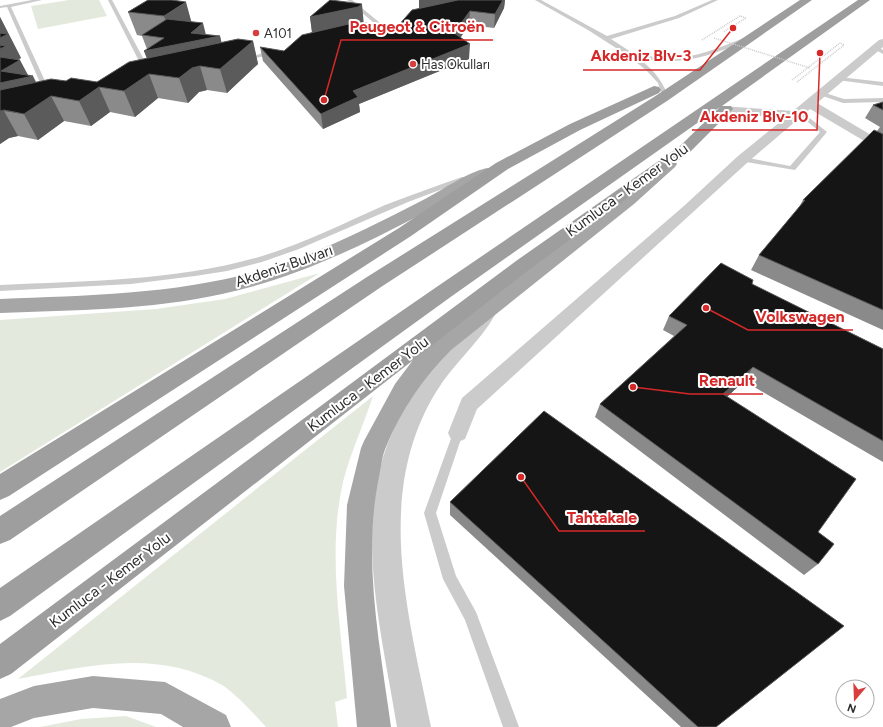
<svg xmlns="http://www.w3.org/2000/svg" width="883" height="727" viewBox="0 0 883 727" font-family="Figtree,sans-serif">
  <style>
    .green { fill: #e3eadd }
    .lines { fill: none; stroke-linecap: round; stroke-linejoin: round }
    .path { stroke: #cbcbcb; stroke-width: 1.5; stroke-dasharray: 1 1; stroke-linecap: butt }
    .service { fill: #cbcbcb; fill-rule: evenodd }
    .minor { fill: #cbcbcb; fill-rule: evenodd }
    .tertiary { fill: #cbcbcb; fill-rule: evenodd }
    .primary { fill: #a6a6a6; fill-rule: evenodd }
    .trunk { fill: #9e9e9e; fill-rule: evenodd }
    .path-bridge { stroke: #cbcbcb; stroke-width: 1.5; stroke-dasharray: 1 1; stroke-linecap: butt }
    .wall { fill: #8a8a8a }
    .shaded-wall { fill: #5b5b5b }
    .building { fill: #151515; stroke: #5b5b5b }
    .poi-dot { fill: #d73f3f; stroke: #fff; stroke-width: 1.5 }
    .labels { text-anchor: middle; stroke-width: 4; stroke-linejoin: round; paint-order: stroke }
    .far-poi-label { font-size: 13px; fill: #2e2e2e; stroke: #fff; text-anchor: start }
    .street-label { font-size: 15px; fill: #2e2e2e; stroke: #fff }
    .leader { fill: none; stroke: #d62828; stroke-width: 1.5 }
    .callout-dot { fill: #d62828; stroke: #fff; stroke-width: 1.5 }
    .callout-label { font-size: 16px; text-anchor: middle; font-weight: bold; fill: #d62828; stroke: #fff; stroke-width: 4; stroke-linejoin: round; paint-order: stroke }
  </style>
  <rect width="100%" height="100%" fill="#fff"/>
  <!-- green -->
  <g class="green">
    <polygon points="69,0 99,0 107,16 38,29 31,6"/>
    <polygon points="320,273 0,472 0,320 156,309 225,299"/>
    <path d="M 373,396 C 364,424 350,454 343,482 C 327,552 341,628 347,698 L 335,702 L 338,727 L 266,727 C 255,715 235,693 222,685 C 157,648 87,666 18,679 Z"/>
    <polygon points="126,716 156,727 40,727 81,719"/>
  </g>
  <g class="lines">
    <!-- path -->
    <g class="path">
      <polyline points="702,40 740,16 746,18 723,32"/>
      <polyline points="792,80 840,43 844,45 797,82"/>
    </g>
    <!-- service -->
    <g class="service">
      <polygon points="32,0 42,0 11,7 51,94 48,96 45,94 7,7 0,8 0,6"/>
      <polygon points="108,0 112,0 150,71 149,72 144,71"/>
      <polygon points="347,0 352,0 385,27 414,19 417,21 375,31 375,29 380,28"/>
      <path d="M 535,0 L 541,0 L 607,36 L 675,16 L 712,0 L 718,0 L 679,18 L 611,39 L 631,52 L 633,51 C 643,54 653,58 663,58 C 692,60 718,48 744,38 L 749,39 C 743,44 733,46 726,49 C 696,60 667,66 636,56 C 651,68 661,77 668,96 L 665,98 L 662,96 L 658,83 L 647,71 L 630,57 L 588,30 Z"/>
      <polygon points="876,46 883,50 883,54 874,49 873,48"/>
      <polygon points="275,50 277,51 277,53 244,61 241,59"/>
      <polygon points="839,77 883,82 883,86 837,80 837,78"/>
      <polygon points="822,92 844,99 883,98 883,102 843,103 820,95 819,94"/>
      <polygon points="797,111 801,111 827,132 795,170 740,161 740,157 743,157 790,166 820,132 797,113"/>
      <path d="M 462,177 L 465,177 L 469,179 L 408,202 L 299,249 L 262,262 L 227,271 L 195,276 L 131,284 L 0,291 L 0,285 C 86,281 176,281 259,257 C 303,244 344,223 385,205 C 411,195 436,186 462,177 Z"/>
      <polygon points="458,428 462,430 463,433 436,513 456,576 476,612 519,727 503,727 465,620 443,579 424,513 453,433 454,430"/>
    </g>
    <!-- minor -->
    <polygon class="minor" points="883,39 883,47 817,103 883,142 883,152 810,109 748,162 477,409 465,439 458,442 451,439 448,433 462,398 685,205 738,156 785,118 726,113 720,109 722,106 793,111 879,40"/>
    <!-- tertiary -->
    <path class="tertiary" d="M 485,308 L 492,310 L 495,315 C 479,343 453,364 436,392 C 373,495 409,617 431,727 L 397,727 C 384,645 359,550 380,468 C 388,437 403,407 420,380 C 436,355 459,333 478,310 Z"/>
    <!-- primary -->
    <g class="primary">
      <path d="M 669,159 L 675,161 L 677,164 L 675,167 L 634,204 L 451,350 C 423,378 401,410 386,447 C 382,456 381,467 379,477 C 362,559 380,645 391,727 L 357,727 L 344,586 L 347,505 L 361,448 L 364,441 L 395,384 L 413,360 L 435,338 L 622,196 L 663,161 Z"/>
      <path d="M 487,168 L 493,170 L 495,173 L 493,176 C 406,222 320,273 222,294 C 150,310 74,310 0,313 L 0,299 C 104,295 208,294 307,255 C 347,239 386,219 425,199 C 444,189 466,173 487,168 Z"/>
      <polygon points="93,676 165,682 226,715 231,727 183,727 161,714 93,708 34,718 11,727 0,727 0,699 34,686"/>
    </g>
    <!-- trunk -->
    <g class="trunk">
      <polygon points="800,0 812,0 667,101 381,287 10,540 0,544 0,516 367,277 657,95"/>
      <polygon points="858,0 870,0 722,106 731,106 733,109 690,152 530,269 11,674 0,679 0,644 516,261 680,146 720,107 452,296 10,616 0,621 0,588 438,286"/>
      <polygon points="654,86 659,87 661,90 659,93 580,130 508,169 411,236 9,496 0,500 0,474 399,228 496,163 570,124"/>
    </g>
    <!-- path-bridge -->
    <polyline class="path-bridge" points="714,38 810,68"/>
  </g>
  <!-- wall -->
  <g class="wall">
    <polygon points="148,0 192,22 206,35 220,36 221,42 253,41 258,64 227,93 207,90 199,92 188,103 158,98 135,117 110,112 91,126 64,121 38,140 18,136 9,138 0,144 0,17 21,58 17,60 28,75 36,82 66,81 97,82 147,58 144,51 147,49 142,36 137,35 128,12"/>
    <polygon points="419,0 505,0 504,8 494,28 469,25 460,38 469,59 359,104 360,112 323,129 263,61 260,47 284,51 312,32 310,17 397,27 419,9"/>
    <polygon points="883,102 883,330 751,270 759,255 798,209 803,200 877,131 880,127 865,118 873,105"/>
    <polygon points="752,284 883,349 883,462 744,381 727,397 818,532 818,564 804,575 595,417 600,404 674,336 663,330 669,316"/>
    <polygon points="450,502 716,727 681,727 450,515"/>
  </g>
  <!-- shaded-wall -->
  <g class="shaded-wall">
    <polygon points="419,0 489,0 419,17"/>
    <polygon points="503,0 505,0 504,8 494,28 495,14"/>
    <polygon points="186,2 192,24 171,39 164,16"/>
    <polygon points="362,4 364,26 313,40 310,17"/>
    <polygon points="470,11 469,25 454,47 454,33"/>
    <polygon points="0,17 21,58 14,61 20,60 29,77 33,76 45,100 51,96 64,121 38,140 24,114 4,111 18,136 9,138 0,144"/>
    <polygon points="203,23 207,39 220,36 226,60 153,74 144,51 191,33"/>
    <polygon points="253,41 258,64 227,93 220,69"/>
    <polygon points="470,44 469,59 359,104 360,112 323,129 321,114 353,91"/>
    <polygon points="200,66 207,90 199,92 188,103 179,78 192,68"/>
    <polygon points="149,74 158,98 135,117 124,91"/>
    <polygon points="99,87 110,112 91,126 79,101"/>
    <polygon points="753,367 744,381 715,408 723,394"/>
  </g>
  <!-- building -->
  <g class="building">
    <polygon points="148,0 172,0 186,2 164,16 128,12"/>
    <polygon points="330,0 331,0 362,4 358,7 310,17"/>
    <polygon points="458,0 503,0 495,14 470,11 454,33 470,44 353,91 358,97 321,114 260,47 284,51 302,35 357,22 397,27 412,10"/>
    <polygon points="167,19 203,23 191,33 220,36 144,51 164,38 142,35"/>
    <polygon points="0,33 8,34 0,38"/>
    <polygon points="238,39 253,41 220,69 200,66 192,68 179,78 149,74 124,91 99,87 79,101 51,96 24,114 4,110 0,111 0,90 51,79 66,81 71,78 97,82 129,62"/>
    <polygon points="0,45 6,46 0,49"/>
    <polygon points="0,57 20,60 1,71 33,76 0,83"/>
    <polygon points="883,102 883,110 873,105"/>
    <polygon points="874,130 883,134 883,310 759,255 805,200 803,200"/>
    <polygon points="721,263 753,280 752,284 883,349 883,441 753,367 723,394 856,479 818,532 834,544 818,564 600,404 687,325 669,316"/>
    <polygon points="544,411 844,626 716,727 698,727 450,502"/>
  </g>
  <!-- markers -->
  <g class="poi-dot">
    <circle cx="256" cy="33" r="4"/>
    <circle cx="413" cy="64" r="4"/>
  </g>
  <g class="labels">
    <!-- far-poi labels -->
    <g class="far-poi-label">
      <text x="264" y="38">A101</text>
      <text x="421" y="69">Has Okulları</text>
    </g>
    <!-- street labels -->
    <g class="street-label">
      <text transform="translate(627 190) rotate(-36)" y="5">Kumluca - Kemer Yolu</text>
      <text transform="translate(284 266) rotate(-19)" y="5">Akdeniz Bulvarı</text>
      <text transform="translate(368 384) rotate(-37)" y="5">Kumluca - Kemer Yolu</text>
      <text transform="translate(110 580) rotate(-37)" y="5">Kumluca - Kemer Yolu</text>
    </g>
  </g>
  <!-- callouts -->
  <path class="leader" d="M324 100L341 40H493M733 28L700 70H583M820 53L817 130H692M706 308L748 330H853M633 387L690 394H763M521 477L559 531H645"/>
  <g class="callout-dot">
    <circle cx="324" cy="100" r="4"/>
    <circle cx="733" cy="28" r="4"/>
    <circle cx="820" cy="53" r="4"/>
    <circle cx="706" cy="308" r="4"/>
    <circle cx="633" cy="387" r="4"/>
    <circle cx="521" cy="477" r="4"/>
  </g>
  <g class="callout-label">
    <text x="417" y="32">Peugeot &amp; Citroën</text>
    <text x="641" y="61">Akdeniz Blv-3</text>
    <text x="754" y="122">Akdeniz Blv-10</text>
    <text x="800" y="322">Volkswagen</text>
    <text x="727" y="386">Renault</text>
    <text x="602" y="523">Tahtakale</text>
  </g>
  <!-- north arrow -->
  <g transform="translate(855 699) rotate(199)"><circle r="19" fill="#ffffff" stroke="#ababab"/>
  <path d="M0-3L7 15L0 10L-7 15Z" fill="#d73f3f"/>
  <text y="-6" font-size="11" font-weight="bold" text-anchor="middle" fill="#2e2e2e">N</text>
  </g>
</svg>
